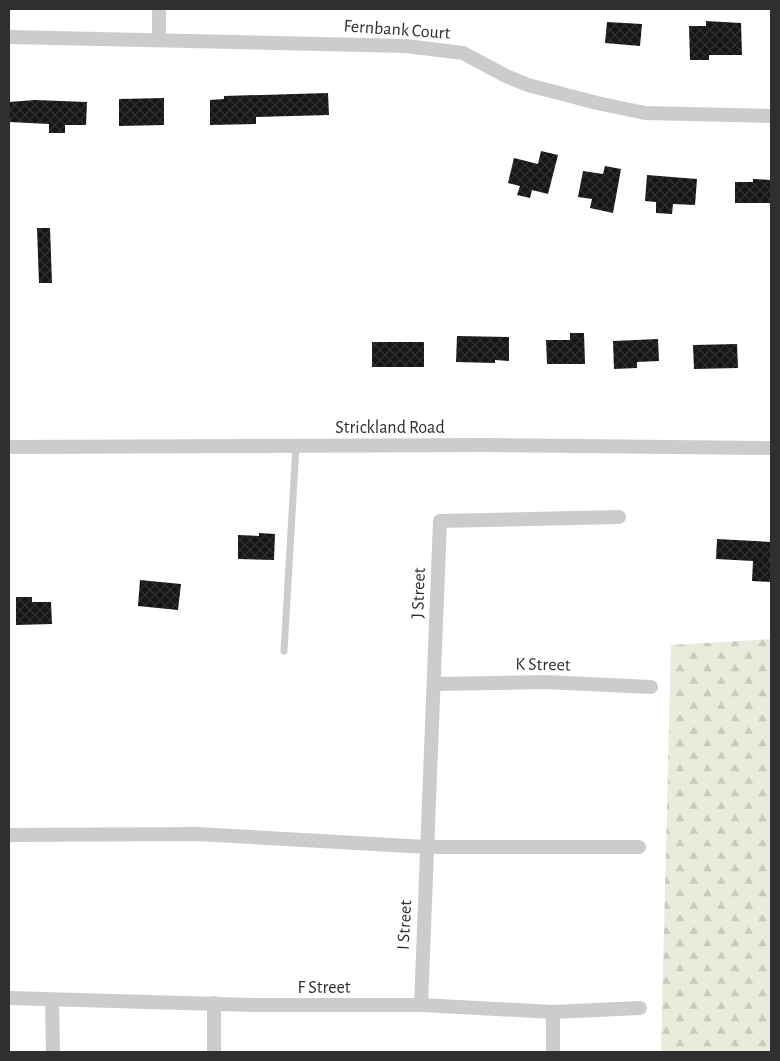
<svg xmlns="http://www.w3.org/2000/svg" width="780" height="1061" viewBox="0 0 780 1061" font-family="'Alegreya Sans',sans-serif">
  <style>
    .forest { fill: url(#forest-firs) }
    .building { fill: url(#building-cross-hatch) }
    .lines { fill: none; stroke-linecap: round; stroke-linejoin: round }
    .service { stroke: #ccc; stroke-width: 7 }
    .minor { stroke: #ccc; stroke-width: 14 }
    .labels { text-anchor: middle; stroke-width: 5; stroke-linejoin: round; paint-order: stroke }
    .street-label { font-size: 18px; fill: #2f2f2f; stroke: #fff }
  </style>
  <defs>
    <pattern id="forest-firs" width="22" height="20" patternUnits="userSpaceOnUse" patternTransform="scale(1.25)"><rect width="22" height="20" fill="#e7ecdc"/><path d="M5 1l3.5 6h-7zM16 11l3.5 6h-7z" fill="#c6cbbd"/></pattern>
    <pattern id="building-cross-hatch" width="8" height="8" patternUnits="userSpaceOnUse" patternTransform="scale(1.25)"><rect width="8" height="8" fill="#161616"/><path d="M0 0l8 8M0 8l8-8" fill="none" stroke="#303030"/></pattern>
  </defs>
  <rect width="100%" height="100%" fill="#fff"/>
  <!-- forest -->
  <polygon class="forest" points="771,639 771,1052 661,1052 671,645"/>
  <!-- building -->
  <g class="building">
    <polygon points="706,21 741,23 742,55 709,55 709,60 690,60 689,26 706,26"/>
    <polygon points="607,22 642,24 640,46 605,43"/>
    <polygon points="328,93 329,115 256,117 256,124 210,125 210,100 224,99 224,96"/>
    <polygon points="164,98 164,125 119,126 119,99"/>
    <polygon points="35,100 87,102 86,125 65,125 65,133 49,133 49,124 9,122 9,102"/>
    <polygon points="541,151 558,155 548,194 532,190 530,198 517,195 520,186 508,183 514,158 538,164"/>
    <polygon points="605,166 621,169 613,213 590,208 592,199 578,197 583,171 603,174"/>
    <polygon points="647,175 697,179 695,205 673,204 672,214 656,213 656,202 645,201"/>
    <polygon points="753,179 771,180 771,203 735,203 735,182 753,182"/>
    <polygon points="37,228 50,228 52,283 39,283"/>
    <polygon points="570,333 584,333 585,364 547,364 546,340 570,340"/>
    <polygon points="457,336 509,337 509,361 495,360 495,363 456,362"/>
    <polygon points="658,339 659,361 637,362 637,368 614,369 613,341"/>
    <rect x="372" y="342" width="52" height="25"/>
    <polygon points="737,344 738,368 694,369 693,345"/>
    <polygon points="259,533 275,534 274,560 238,559 238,535 259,536"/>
    <polygon points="717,539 771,542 771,582 752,581 753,561 716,559"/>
    <polygon points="140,580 181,584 178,610 138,606"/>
    <polygon points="16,597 32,597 32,602 51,602 52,624 16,625"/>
  </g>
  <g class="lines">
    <!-- service -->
    <polyline class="service" points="284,651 296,446"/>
    <!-- minor -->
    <g class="minor">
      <polyline points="159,9 159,39"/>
      <polyline points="9,37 406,46 463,53 506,76 528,85 597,103 645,113 771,116"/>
      <polyline points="9,447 484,445 771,448"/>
      <polyline points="434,684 545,682 651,687"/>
      <polyline points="9,835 197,834 427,847 639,847"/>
      <polyline points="9,998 253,1005 421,1005 553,1012 640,1008"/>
      <polyline points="52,1000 53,1052"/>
      <polyline points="214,1003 214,1052"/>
      <polyline points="421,1005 440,521 619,517"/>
      <polyline points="553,1012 553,1052"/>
    </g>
  </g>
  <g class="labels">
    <!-- street labels -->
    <g class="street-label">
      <text transform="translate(397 29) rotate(4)" y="6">Fernbank Court</text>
      <text x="390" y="433">Strickland Road</text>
      <text transform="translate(418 593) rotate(-88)" y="6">J Street</text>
      <text transform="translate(543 664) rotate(1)" y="6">K Street</text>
      <text transform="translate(404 925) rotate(-87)" y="6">I Street</text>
      <text x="324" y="993">F Street</text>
    </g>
  </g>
  <!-- border -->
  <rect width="780" height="1061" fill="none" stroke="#2f2f2f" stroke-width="20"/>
</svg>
